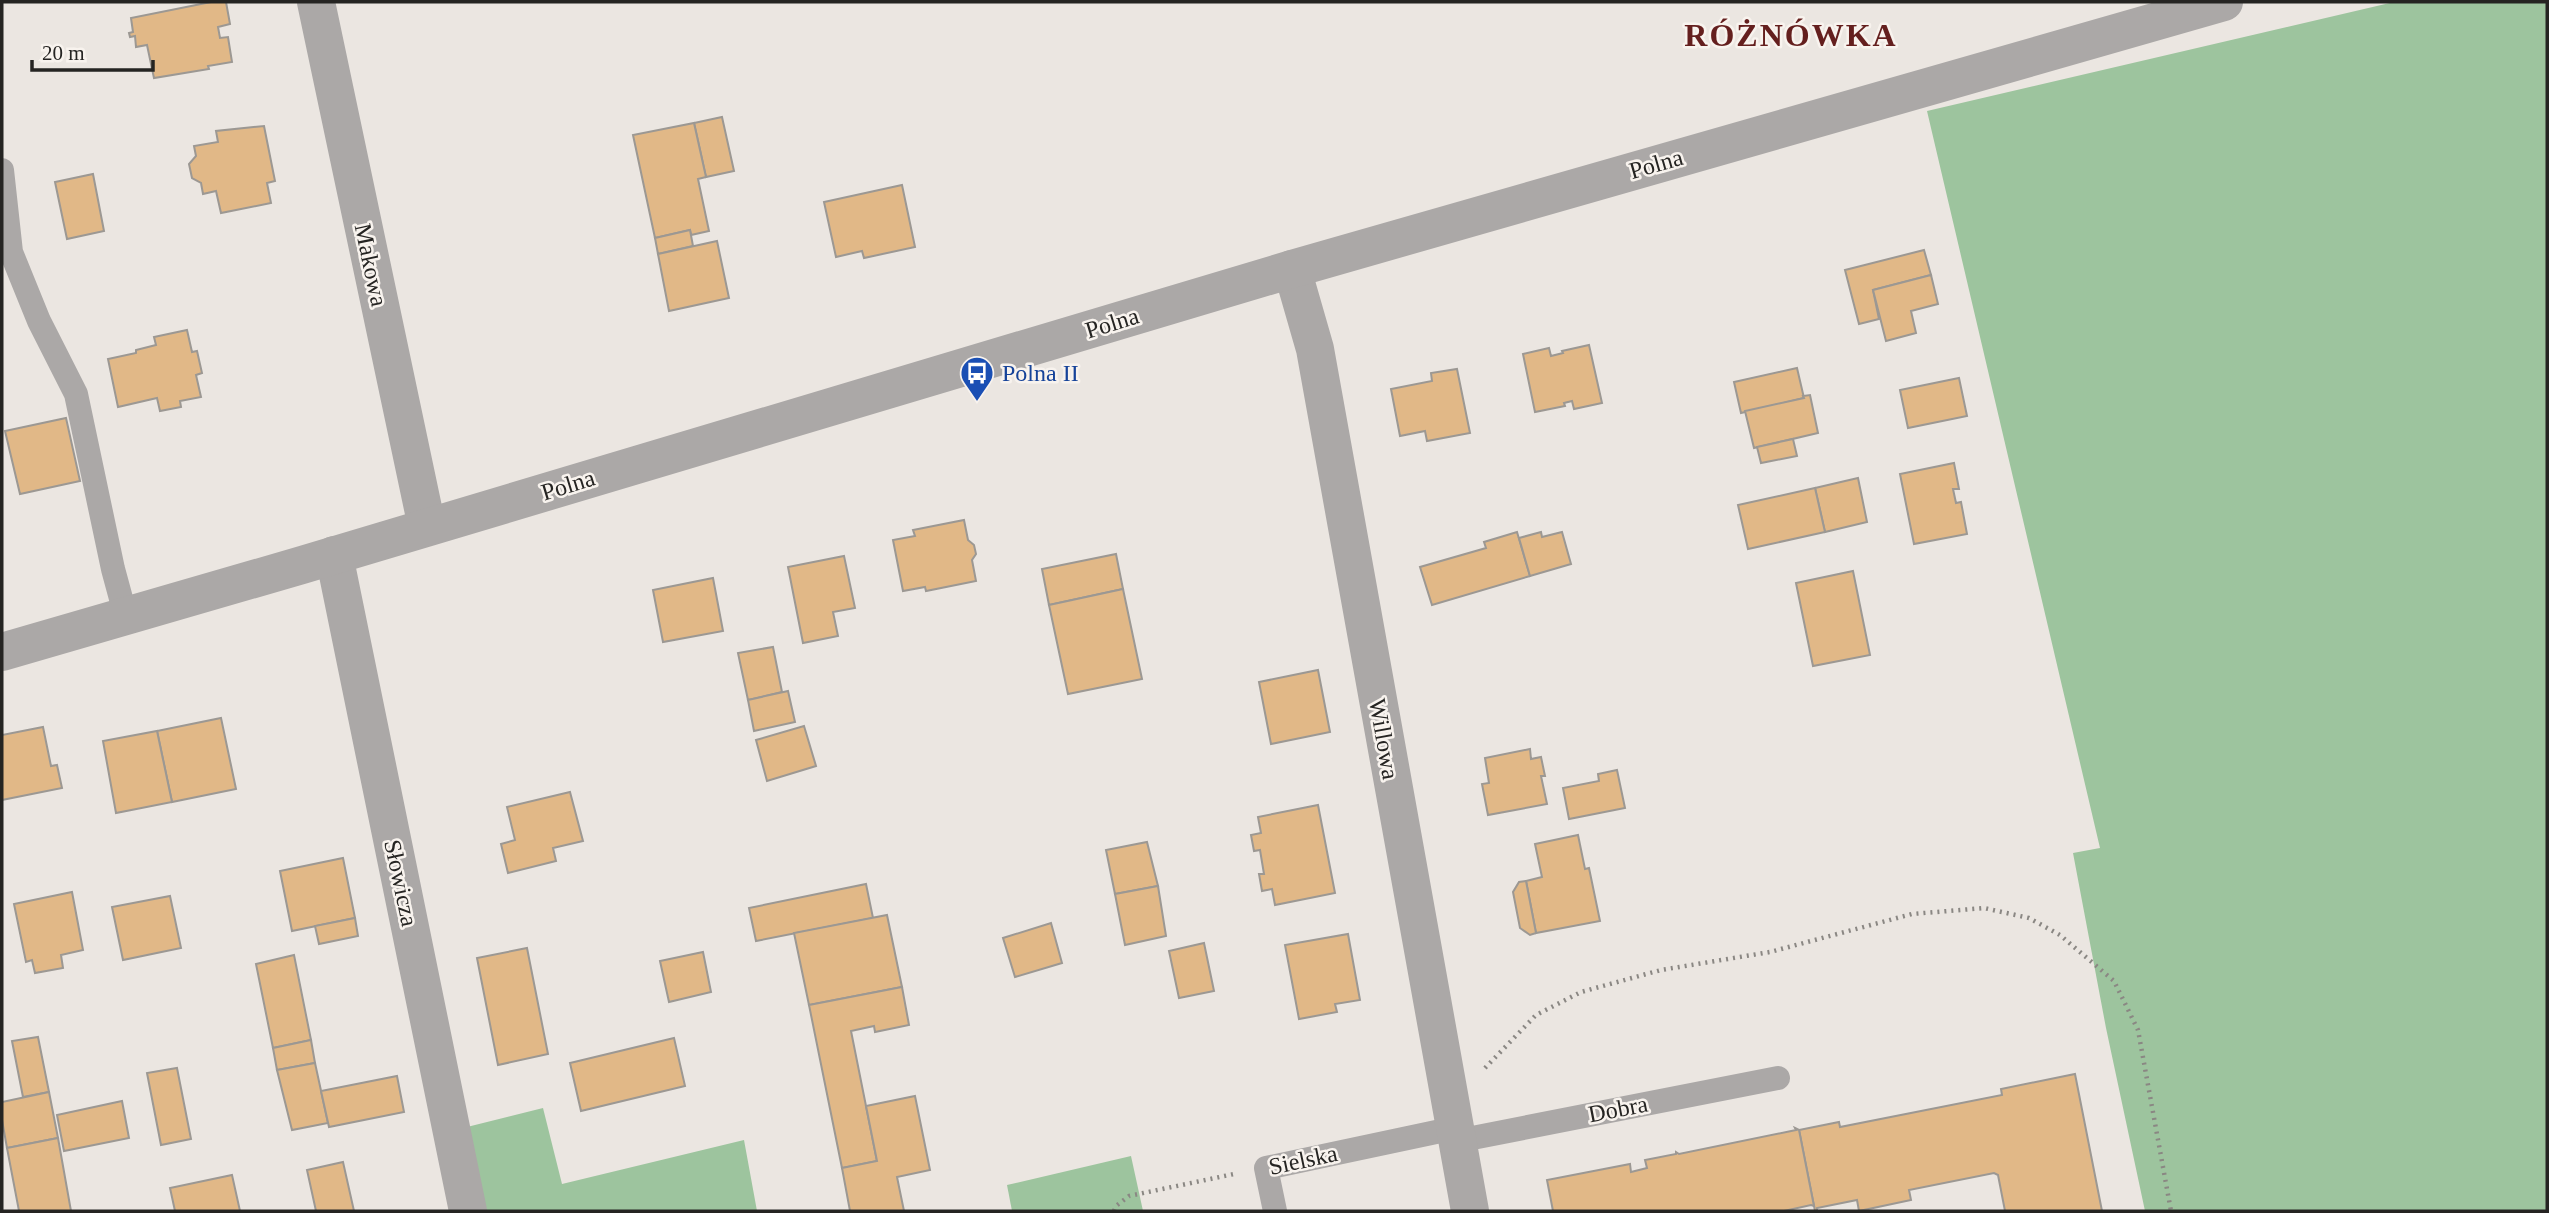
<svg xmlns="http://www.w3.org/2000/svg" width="2549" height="1213" viewBox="0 0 2549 1213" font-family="'Times New Roman',serif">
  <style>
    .green { fill: #9dc49e }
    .building { fill: #e1b887; stroke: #9c9893; stroke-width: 2 }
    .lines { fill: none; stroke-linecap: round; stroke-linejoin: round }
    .path { stroke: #8a8783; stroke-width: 4.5; stroke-dasharray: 2 5; stroke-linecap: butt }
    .service { stroke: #aba8a7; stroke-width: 24 }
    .minor { stroke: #aba8a7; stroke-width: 38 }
    .tertiary { stroke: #aba8a7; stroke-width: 38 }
    .labels { text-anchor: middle; stroke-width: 5; stroke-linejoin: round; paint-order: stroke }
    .street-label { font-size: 24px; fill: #252422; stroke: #f8f3ee }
    .transit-label { font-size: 24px; fill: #164399; stroke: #f8f3ee; text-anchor: start }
    .district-label { font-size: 32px; font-weight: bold; letter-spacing: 2px; fill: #641f1e; stroke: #f8f3ee }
  </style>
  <rect width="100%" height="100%" fill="#ebe6e1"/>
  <!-- green -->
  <g class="green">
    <polygon points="2394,2 2547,2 2547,1211 2145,1211 2106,1028 2073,853 2100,848 1927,111"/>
    <polygon points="543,1108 562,1184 744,1140 757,1211 486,1211 467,1127"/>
    <polygon points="1131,1156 1143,1211 1012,1211 1007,1185"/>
  </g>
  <!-- building -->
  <g class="building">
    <polygon points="211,2 226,2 230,24 218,27 220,38 228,37 232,62 208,66 209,69 154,78 147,45 136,47 135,36 130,37 129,33 133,32 131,18"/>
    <polygon points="722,117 734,171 706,177 694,123"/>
    <polygon points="694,123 706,177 698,179 709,231 691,235 690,230 655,238 633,135"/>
    <polygon points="264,126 275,181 267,183 271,203 221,213 216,191 203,194 201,183 192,178 189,164 196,156 194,146 218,142 216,131"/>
    <polygon points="93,174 104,231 67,239 55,182"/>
    <polygon points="902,185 915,247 864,258 862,251 836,257 824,202"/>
    <polygon points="690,230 693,246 658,254 655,238"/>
    <polygon points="717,241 729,298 669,311 658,254"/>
    <polygon points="1924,250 1931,275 1873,290 1879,319 1859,324 1845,270"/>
    <polygon points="1931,275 1938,304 1911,311 1916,333 1886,341 1873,290"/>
    <polygon points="187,330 192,352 197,351 202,373 196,375 201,397 180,401 181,407 160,411 157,398 118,407 108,359 136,353 136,350 156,345 154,337"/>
    <polygon points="1589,345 1602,403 1574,409 1572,401 1564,403 1565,406 1535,412 1523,354 1549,348 1551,356 1563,353 1562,351"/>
    <polygon points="1797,368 1804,398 1741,413 1734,382"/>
    <polygon points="1457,369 1470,433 1427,441 1425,431 1400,436 1391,389 1432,381 1431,373"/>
    <polygon points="1959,378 1967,416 1908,428 1900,390"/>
    <polygon points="1810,395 1818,433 1754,448 1745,411 1804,398 1803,396"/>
    <polygon points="66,418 80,481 20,494 5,431"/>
    <polygon points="1793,439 1797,456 1761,463 1757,447"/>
    <polygon points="1954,463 1959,489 1953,489 1956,503 1961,502 1967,534 1914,544 1900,474"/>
    <polygon points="1858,478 1867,522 1825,532 1815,488"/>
    <polygon points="1815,488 1825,532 1748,549 1738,505"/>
    <polygon points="964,520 968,540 974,545 976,554 972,560 976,581 926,591 925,587 903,591 893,540 915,536 913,530"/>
    <polygon points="1517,532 1530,576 1432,605 1420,567 1486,548 1484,542"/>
    <polygon points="1541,532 1542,537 1562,532 1571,564 1530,576 1519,538"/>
    <polygon points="1116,554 1123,589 1049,605 1042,569"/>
    <polygon points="844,556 855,608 833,612 838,636 803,643 788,567"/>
    <polygon points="1853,571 1870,655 1813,666 1796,583"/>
    <polygon points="713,578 723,631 663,642 653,590"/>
    <polygon points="1123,589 1142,679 1068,694 1049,605"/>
    <polygon points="773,647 782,692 748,700 738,653"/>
    <polygon points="1318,670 1330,732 1271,744 1259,682"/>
    <polygon points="788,691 795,722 754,731 748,700"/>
    <polygon points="221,718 236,789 172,802 157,731"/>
    <polygon points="804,726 816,766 767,781 756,740"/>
    <polygon points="43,727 51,766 57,765 62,788 2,800 2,735"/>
    <polygon points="157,731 172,802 116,813 103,741"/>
    <polygon points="1530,749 1531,759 1541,757 1545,776 1541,776 1547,804 1488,815 1482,784 1489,783 1485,758"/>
    <polygon points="1617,770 1625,808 1569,819 1563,788 1599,781 1598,774"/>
    <polygon points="570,792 583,841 553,848 556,861 508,873 501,844 515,840 507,807"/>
    <polygon points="1318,805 1335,893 1275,905 1272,889 1262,891 1259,874 1264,874 1260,850 1254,851 1251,835 1261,833 1258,817"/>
    <polygon points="1578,835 1585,869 1589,868 1600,921 1536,933 1526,881 1542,877 1535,844"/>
    <polygon points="1147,842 1158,886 1115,894 1106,850"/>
    <polygon points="343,858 355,918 292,931 280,871"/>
    <polygon points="1526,881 1536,933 1530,935 1520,928 1513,892 1519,882"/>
    <polygon points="866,884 873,918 756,941 749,908"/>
    <polygon points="1158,886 1166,936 1125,945 1115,894"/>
    <polygon points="72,892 83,950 61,955 63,968 35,973 32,960 26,962 14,904"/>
    <polygon points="170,896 181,948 123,960 112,907"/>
    <polygon points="887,915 902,987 809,1005 794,933"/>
    <polygon points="355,918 358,936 319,944 315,926"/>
    <polygon points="1051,923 1062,963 1015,977 1003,938"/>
    <polygon points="1348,934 1360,1000 1335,1004 1337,1012 1299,1019 1285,945"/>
    <polygon points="1204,943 1214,991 1179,998 1169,951"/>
    <polygon points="527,948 548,1054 498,1065 477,958"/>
    <polygon points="703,952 711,992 669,1002 660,961"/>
    <polygon points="294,955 311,1040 273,1048 256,964"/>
    <polygon points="902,987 909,1025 875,1032 874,1026 851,1031 877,1161 842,1168 809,1005"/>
    <polygon points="38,1037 49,1092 23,1097 12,1041"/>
    <polygon points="674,1038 685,1086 581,1111 570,1063"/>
    <polygon points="311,1040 315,1063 277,1070 273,1048"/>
    <polygon points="315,1063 328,1123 292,1130 277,1070"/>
    <polygon points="177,1068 191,1139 161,1145 147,1073"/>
    <polygon points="2075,1074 2102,1211 2005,1211 1998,1175 1994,1173 1909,1190 1911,1200 1859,1211 1857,1200 1817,1208 1817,1211 1815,1211 1799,1130 1839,1122 1840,1127 2002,1095 2001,1089"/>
    <polygon points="397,1076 404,1112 329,1127 321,1091"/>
    <polygon points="49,1092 58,1138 7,1148 2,1120 2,1102"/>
    <polygon points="915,1096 930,1170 897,1177 904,1211 850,1211 842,1168 877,1161 866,1106"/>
    <polygon points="122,1101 129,1138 64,1151 57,1115"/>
    <polygon points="1795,1128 1799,1130 1814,1206 1811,1205 1784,1211 1553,1211 1547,1180 1630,1164 1631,1172 1647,1168 1645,1160 1676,1154 1676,1152 1679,1154 1796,1130"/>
    <polygon points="58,1138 71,1211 19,1211 7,1148"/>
    <polygon points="343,1162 354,1211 316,1211 307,1170"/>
    <polygon points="232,1175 240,1211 175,1211 170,1188"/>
  </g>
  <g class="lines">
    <!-- path -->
    <g class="path">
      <polyline points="1485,1068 1536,1015 1581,992 1661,970 1770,952 1912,914 1984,908 2029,918 2060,935 2114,981 2138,1030 2171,1211"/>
      <polyline points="1114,1211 1116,1206 1129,1196 1234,1174"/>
    </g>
    <!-- service -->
    <g class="service">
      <polyline points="2,170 11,252 39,321 76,394 113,569 126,617"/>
      <polyline points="1457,1141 1778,1078"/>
      <polyline points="1275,1211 1266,1168 1455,1128"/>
    </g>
    <!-- minor -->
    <g class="minor">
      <polyline points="316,2 427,527"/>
      <polyline points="1292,269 1315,349 1470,1211"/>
      <polyline points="334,555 468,1211"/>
    </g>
    <!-- tertiary -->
    <polyline class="tertiary" points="2,652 302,565 1292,269 2224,2"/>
  </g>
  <!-- icons -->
  <defs>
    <symbol id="bus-pin" viewBox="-11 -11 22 30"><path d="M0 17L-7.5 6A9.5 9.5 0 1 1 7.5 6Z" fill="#1a4fb4" stroke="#f8f3ee"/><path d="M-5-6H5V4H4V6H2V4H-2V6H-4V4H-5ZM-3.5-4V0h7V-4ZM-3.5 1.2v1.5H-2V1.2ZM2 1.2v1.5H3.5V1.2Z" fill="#fff"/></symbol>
  </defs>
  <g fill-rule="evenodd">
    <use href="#bus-pin" x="958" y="354" width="38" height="52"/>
  </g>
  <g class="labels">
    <!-- street labels -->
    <g class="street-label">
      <text transform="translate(1656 164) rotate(-16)" y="8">Polna</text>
      <text transform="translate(371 265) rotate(78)" y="8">Makowa</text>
      <text transform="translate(1112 323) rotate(-17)" y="8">Polna</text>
      <text transform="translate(568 485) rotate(-17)" y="8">Polna</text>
      <text transform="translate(1384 739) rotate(80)" y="8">Willowa</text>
      <text transform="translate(401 883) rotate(78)" y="8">Słowicza</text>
      <text transform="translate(1618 1109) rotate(-11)" y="8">Dobra</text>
      <text transform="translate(1303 1160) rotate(-12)" y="8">Sielska</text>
    </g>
    <!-- transit labels -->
    <g class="transit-label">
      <text x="1002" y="381">Polna II</text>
    </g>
    <!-- district labels -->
    <g class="district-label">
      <text x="1791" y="46">RÓŻNÓWKA</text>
    </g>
  </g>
  <!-- border -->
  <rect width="2549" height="1213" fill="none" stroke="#252422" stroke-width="7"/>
  <!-- scale -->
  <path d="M32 60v10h121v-10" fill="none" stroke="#252422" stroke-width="3.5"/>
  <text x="42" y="60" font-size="21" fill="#252422" stroke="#f8f3ee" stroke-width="5" paint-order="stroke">20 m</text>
</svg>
